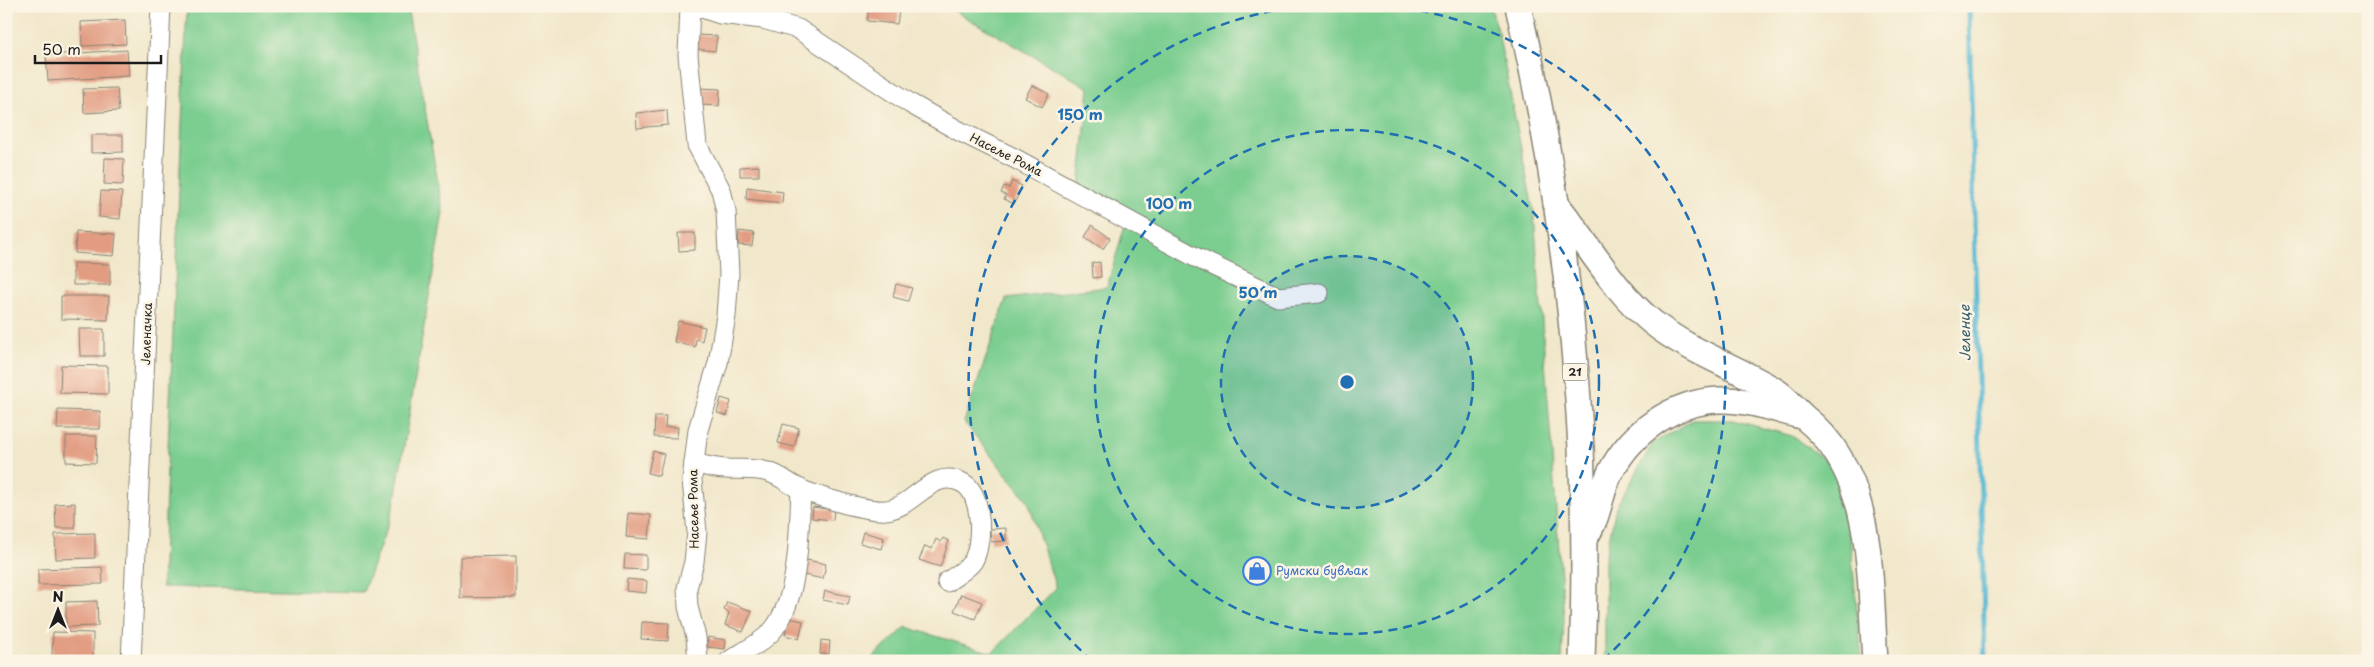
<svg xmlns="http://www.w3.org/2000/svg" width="2374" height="667" viewBox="0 0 2374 667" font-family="'Playpen Sans',sans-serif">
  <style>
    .green { fill: #7bce90; stroke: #4c7556 }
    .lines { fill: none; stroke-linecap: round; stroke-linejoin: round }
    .stream { stroke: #54b8d3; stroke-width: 5 }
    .building { fill: #e29c82 }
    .minor-casing { stroke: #868273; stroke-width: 21 }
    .major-casing { stroke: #868273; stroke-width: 28 }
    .minor { stroke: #fff; stroke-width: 19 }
    .major { stroke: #fff; stroke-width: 25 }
    .ring { fill: none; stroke: #1f6fb2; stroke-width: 2.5; stroke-dasharray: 9 6 }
    .labels { text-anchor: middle; stroke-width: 5; stroke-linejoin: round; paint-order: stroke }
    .shield { fill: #fcf5e5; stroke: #5f5d58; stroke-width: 1 }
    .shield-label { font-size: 11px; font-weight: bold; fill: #1c1c1c }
    .street-label { font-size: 12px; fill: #1c1c1c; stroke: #fcf5e5 }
    .shop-label { font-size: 12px; fill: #366cbe; stroke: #fcf5e5; text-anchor: start }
    .water-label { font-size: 14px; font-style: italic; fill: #325a65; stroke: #fcf5e5 }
    .centre { fill: #1f6fb2; stroke: #fcf5e5; stroke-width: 2.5 }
    .ring-label { font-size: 15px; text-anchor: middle; font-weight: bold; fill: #1f6fb2; stroke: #fcf5e5; stroke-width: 5; stroke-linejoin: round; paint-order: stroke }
  </style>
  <rect width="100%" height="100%" fill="#fcf5e5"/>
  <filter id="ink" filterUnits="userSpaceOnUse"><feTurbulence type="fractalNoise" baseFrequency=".02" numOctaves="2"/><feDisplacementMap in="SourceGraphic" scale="10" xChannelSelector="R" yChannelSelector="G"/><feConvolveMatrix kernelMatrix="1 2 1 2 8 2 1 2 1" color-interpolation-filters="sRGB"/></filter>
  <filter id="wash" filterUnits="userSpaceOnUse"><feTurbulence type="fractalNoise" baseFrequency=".0096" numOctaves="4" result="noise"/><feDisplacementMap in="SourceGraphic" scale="20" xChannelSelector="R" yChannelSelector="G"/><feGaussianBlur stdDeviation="1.12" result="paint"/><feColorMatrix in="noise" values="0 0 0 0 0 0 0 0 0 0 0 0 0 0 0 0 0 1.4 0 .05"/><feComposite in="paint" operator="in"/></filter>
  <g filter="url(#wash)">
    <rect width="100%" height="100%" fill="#f1e7ca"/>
    <!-- green -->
    <g class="green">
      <polygon points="187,6 407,6 443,212 395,500 390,519 363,592 162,587"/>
      <polygon points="946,6 1490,6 1497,27 1534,214 1564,617 1562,661 869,661 906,627 992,653 1056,588 1028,501 964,422 1006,299 1107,287 1125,225 1079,190 1089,88"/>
      <polygon points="1692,420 1733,420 1792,436 1835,467 1847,507 1862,661 1605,661 1605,559 1616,507 1653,443"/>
    </g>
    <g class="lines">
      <!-- stream -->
      <polyline class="stream" points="1972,6 1969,14 1985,661"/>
    </g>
    <g id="blocks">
      <!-- building -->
      <g class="building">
        <polygon points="869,6 879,6 879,10 899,11 897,24 867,21"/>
        <polygon points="125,20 126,44 82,46 81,22"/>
        <polygon points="696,35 717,36 715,51 695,49"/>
        <polygon points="127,50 129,76 48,81 46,55"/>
        <polygon points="1032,85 1049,94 1042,107 1025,98"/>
        <polygon points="117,88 119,111 84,113 83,89"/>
        <polygon points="699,88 720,89 719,106 698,105"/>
        <polygon points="667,110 668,125 637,128 636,113"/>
        <polygon points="91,135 123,135 123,152 91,153"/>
        <polygon points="105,158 124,159 123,185 104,184"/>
        <polygon points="759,166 759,176 740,176 740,167"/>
        <polygon points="1012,181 1022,186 1014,204 1004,199 1006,195 1001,193 1004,186 1009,188"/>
        <polygon points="747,187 783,192 782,203 746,199"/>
        <polygon points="101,191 122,192 120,219 99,217"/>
        <polygon points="1092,225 1110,238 1103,249 1085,237"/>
        <polygon points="739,231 754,233 752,246 738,245"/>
        <polygon points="76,232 116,234 114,256 75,253"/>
        <polygon points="678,233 695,233 695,250 679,251"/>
        <polygon points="1100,262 1101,277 1093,278 1092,263"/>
        <polygon points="73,263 110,264 110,285 73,285"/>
        <polygon points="896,284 912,288 908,301 893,297"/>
        <polygon points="61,296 109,296 108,320 61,319"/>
        <polygon points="678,321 705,327 702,341 696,339 695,347 674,342"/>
        <polygon points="79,329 104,329 104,356 80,356"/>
        <polygon points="61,365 108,366 108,394 60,393"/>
        <polygon points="721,398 731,401 727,416 717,413"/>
        <polygon points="58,410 100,411 100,429 57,429"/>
        <polygon points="655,416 666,416 665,427 678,427 677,438 654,437"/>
        <polygon points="783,424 799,428 794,447 778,443"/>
        <polygon points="66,436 97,436 96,463 66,462"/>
        <polygon points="653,451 664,454 659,476 648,473"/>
        <polygon points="75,503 75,528 56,528 55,504"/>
        <polygon points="813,507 834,510 833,520 812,518"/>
        <polygon points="628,513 651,515 649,539 626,537"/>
        <polygon points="1006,528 1006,541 991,542 990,529"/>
        <polygon points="863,532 884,538 881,549 860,543"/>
        <polygon points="95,533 95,558 56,559 55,534"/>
        <polygon points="943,538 949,541 940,567 919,560 925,546 932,549 936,539 941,542"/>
        <polygon points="625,554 646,555 646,570 624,569"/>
        <polygon points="516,556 516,597 460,598 460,557"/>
        <polygon points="807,560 826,564 823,579 804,575"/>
        <polygon points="102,567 103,584 38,585 38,569"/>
        <polygon points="627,579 647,581 646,593 626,591"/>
        <polygon points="825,591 850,596 848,605 823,600"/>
        <polygon points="961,594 982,602 975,619 954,611"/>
        <polygon points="97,601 98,626 66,627 66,602"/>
        <polygon points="727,602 752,611 743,632 725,625 729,613 724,610"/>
        <polygon points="789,618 803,621 799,639 785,635"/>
        <polygon points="642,622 669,623 668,641 641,639"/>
        <polygon points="53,632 93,633 93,658 52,656"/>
        <polygon points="708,637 726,640 725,649 707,647"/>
        <polygon points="821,640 830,641 829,654 820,654"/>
      </g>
    </g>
  </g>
  <g filter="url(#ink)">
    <use href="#blocks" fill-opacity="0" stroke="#868273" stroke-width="1"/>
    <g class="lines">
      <defs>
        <g id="minor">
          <polyline points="690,6 688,55 697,145 721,190 726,211 729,274 726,316 718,363 698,430 692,480 697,532 694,562 687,588 688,607 696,637 698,661"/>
          <polyline points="696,6 720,14 763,19 798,29 911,104 961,132 1014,158 1195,257 1278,297 1319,293"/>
          <path d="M 694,463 C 705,466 716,469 727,469 C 741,470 755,468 768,472 C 780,475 790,485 802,490 C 820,497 867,512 886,510 C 914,508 932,466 963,483 C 983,494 983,544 973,561 C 968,569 955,576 947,582"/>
          <polyline points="131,661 161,6"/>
          <path d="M 729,661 C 743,652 762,643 773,630 C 800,597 799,530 801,489"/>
        </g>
        <g id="major">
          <path d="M 1518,6 C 1568,220 1591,442 1582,661"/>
          <path d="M 1556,204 C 1588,243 1612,289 1652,322 C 1688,351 1734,366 1774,390 C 1787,397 1794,409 1805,418 C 1876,474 1869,578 1875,661"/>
          <path d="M 1586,536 C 1599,517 1600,493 1610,473 C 1631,432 1673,402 1719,400 C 1746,399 1771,408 1797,415"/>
        </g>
      </defs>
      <!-- minor casing -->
      <use href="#minor" class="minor-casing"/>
      <!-- major casing -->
      <use href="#major" class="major-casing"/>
      <!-- minor -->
      <use href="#minor" class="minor"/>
      <!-- major -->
      <use href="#major" class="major"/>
    </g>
  </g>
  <!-- distance rings -->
  <circle cx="1347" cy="382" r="126" fill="#1f6fb2" fill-opacity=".12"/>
  <g class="ring">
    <circle cx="1347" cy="382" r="126"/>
    <circle cx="1347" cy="382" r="252"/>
    <path d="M1092 661A378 378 0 0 1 1304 6M1390 6A378 378 0 0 1 1602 661"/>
  </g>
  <!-- icons -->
  <defs>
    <symbol id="shop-ring" viewBox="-11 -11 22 22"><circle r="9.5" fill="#fcf5e5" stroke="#3f7fe0" stroke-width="1.5"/><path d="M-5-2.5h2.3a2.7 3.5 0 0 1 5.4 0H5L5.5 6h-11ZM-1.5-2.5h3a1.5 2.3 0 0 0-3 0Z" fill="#3f7fe0"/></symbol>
  </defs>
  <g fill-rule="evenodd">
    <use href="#shop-ring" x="1241" y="555" width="32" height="32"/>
  </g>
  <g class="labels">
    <!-- shield labels -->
    <rect class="shield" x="1562.5" y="363.5" width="25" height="17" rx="4"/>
    <g class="shield-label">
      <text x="1575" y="376">21</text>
    </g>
    <!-- street labels -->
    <g class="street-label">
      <text transform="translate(1006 155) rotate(27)" y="4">Насеље Рома</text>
      <text transform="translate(147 334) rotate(-88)" y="4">Јеленачка</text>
      <text transform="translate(694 509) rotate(-91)" y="4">Насеље Рома</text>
    </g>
    <!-- shop labels -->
    <g class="shop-label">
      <text x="1276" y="575">Румски бувљак</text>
    </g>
    <!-- water labels -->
    <g class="water-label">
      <text transform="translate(1965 333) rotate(-91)" y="5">Јеленце</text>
    </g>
  </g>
  <circle cx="1347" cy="382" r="8" class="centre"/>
  <g class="ring-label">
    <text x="1080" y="120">150 m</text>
    <text x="1169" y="209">100 m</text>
    <text x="1258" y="298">50 m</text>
  </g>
  <!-- margin -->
  <rect width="2374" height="667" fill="none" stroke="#fcf5e5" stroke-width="25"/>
  <!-- north arrow -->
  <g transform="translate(58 610)" stroke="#fcf5e5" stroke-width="4" paint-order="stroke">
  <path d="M0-4L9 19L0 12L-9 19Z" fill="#1c1c1c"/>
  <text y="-8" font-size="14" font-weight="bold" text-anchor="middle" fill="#1c1c1c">N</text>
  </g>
  <!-- scale -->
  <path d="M35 55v8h126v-8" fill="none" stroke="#1c1c1c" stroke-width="2.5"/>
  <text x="42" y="55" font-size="15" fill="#1c1c1c" stroke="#fcf5e5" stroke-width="4" paint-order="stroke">50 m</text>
</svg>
